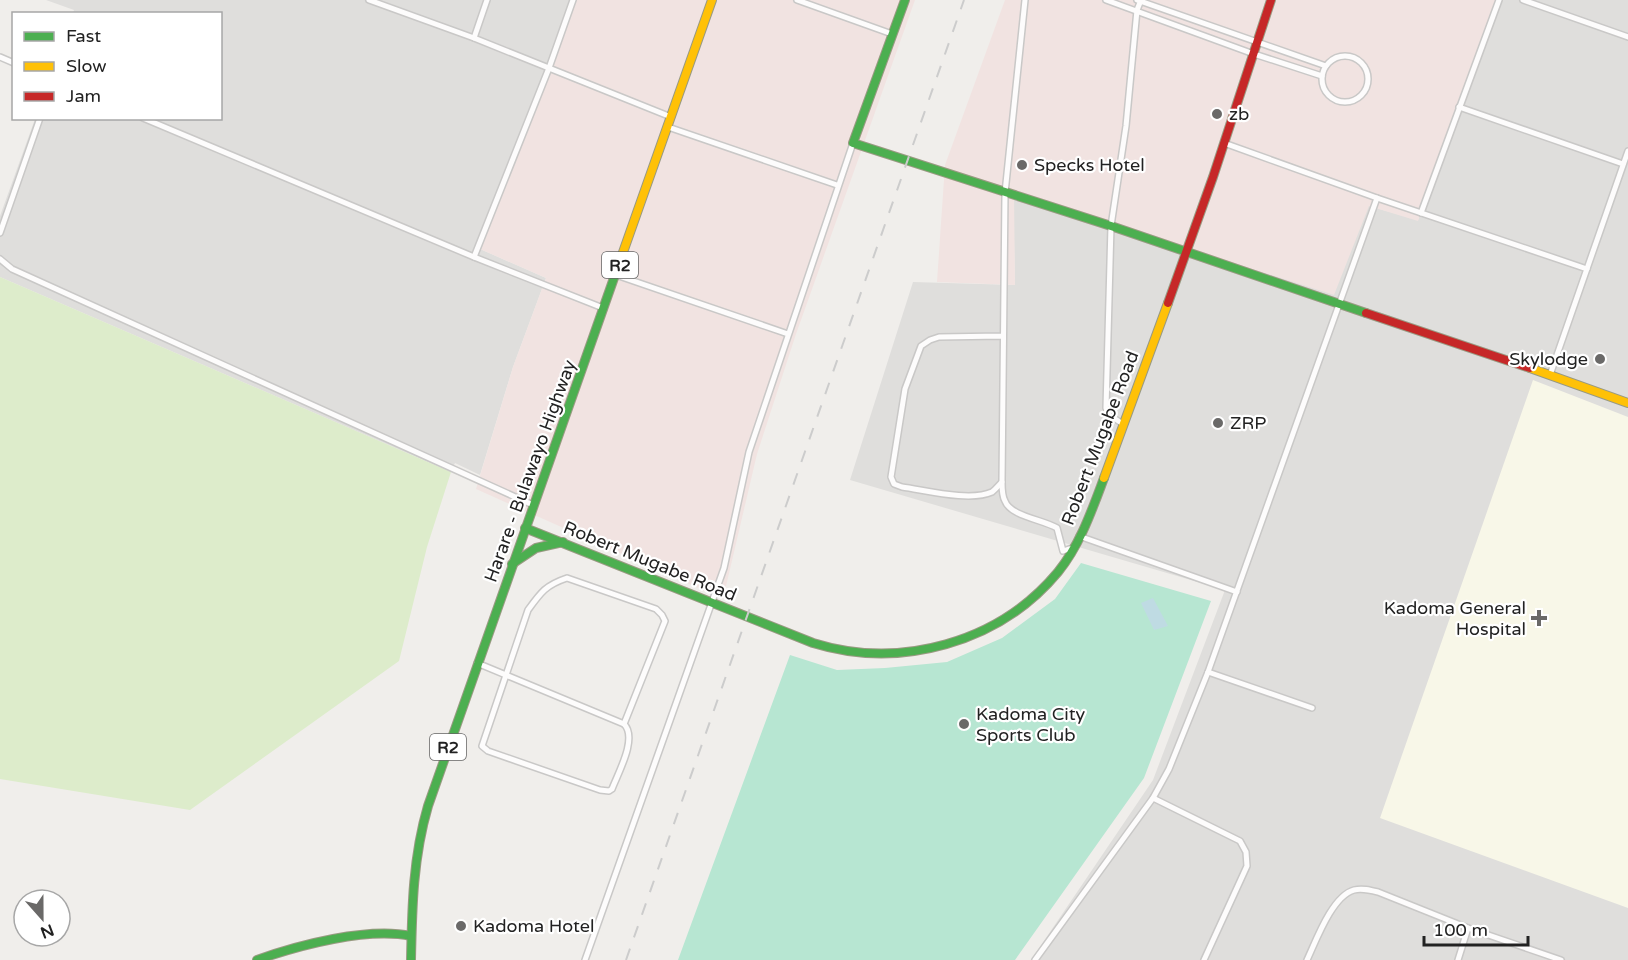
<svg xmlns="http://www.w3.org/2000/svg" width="1628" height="960" viewBox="0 0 1628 960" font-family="'Varela Round',sans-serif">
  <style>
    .residential { fill: #dfdedc }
    .commercial { fill: #f1e3e1 }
    .education { fill: #f8f7e8 }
    .grass { fill: #ddeccb }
    .pitch { fill: #b7e6d2 }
    .water { fill: #bfdbe3 }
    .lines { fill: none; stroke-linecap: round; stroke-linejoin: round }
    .street-casing { stroke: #c9c8c7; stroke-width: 8 }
    .fast-casing { stroke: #999a82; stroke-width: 10 }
    .slow-casing { stroke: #999a82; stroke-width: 10 }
    .jam-casing { stroke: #999a82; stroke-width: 10 }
    .street { stroke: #fdfcfc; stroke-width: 5 }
    .fast { stroke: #4caf50; stroke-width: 8 }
    .slow { stroke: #ffc107; stroke-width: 8 }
    .jam { stroke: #c62828; stroke-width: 8 }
    .rail { stroke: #ccc; stroke-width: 2; stroke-dasharray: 12 12; stroke-linecap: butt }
    .poi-dot { fill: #6a6968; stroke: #fff; stroke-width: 2 }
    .labels { text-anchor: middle; stroke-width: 4.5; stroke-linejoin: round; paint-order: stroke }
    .shield { fill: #fff; stroke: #646464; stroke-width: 1.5 }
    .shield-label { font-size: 16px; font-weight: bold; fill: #222 }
    .poi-label { font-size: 18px; fill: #222; stroke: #fff; text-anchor: start }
    .street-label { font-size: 18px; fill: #222; stroke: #fff }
  </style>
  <rect width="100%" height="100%" fill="#f0eeeb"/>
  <!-- residential -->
  <g class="residential">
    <polygon points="46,0 575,0 480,249 546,278 513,367 480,475 455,463 451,472 0,277 0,216 35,119 220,118 220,14 73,13 74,10"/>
    <polygon points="1496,0 1628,0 1628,960 1031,960 1153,780 1225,590 850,480 913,282 1015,285 1013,193 1369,206 1418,220"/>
  </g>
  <!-- commercial -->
  <g class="commercial">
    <polygon points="575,0 915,0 796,334 757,454 723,599 476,489 513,367 546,278 480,249"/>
    <polygon points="1005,0 1496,0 1418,221 1369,206 1334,295 1014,193 1015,285 937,282 945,165"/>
  </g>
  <!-- education -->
  <polygon class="education" points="1533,380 1628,417 1628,908 1380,818"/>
  <!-- grass -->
  <polygon class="grass" points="0,277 451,472 427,547 399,661 190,810 0,779"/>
  <!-- pitch -->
  <polygon class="pitch" points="1081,563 1211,601 1144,778 1015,960 678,960 790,655 837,670 885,668 947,662 1002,638 1055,599"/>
  <!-- water -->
  <polygon class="water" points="1153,598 1168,626 1154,630 1141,603"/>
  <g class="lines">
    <defs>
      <g id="street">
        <polyline points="369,0 474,38 671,117"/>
        <polyline points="797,0 892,34"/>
        <polyline points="1106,0 1251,53 1322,76"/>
        <polyline points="1137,0 1326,66"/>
        <polyline points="1523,0 1628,37"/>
        <polyline points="474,38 487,0"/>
        <circle cx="1345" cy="79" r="23"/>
        <polyline points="0,57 14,63"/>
        <polyline points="1459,107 1623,164"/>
        <polyline points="143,118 474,257 603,308"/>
        <polyline points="668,127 837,185"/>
        <polyline points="1224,143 1377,198 1587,269"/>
        <polyline points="1421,213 1499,0"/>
        <polyline points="0,233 40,118"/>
        <polyline points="474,257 549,68 573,0"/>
        <polyline points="0,259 12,269 533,505"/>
        <polyline points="616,275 788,334"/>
        <path d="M 1002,336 L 939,337 L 930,340 L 921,346 L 905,389 L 891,477 L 894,484 L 902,487 C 925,490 970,502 992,492 C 996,489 998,486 1002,482 L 1005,193 L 1025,0"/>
        <polyline points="1550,375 1628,151"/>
        <polyline points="1123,424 1109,415 1106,408 1111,226 1126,126 1137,10 1141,0"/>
        <path d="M 1002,482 C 1002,488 1002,496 1005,501 C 1010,516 1044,520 1057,528 L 1063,551 L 1072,548"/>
        <polyline points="1079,536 1237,592"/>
        <path d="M 567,578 L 656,609 L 662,615 L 665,621 L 624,724 C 638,738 618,773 612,789 L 609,791 L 600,790 L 488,751 L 482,746 L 528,610 C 541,592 546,585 567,578 Z"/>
        <polyline points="477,663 624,724"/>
        <polyline points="1208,672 1312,708"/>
        <polyline points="1153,798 1240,841 1246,852 1247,866 1204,960"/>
        <polyline points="585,960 724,568 749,452 853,143"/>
        <polyline points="1035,960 1153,798 1169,769 1208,672 1377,198"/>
        <path d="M 1307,960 C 1316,941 1332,896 1354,890 C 1362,888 1370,890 1378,892 L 1468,928 L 1561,960"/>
        <polyline points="1458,960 1468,928"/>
      </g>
      <g id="fast">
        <polyline points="905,0 853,143 1111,226 1366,313"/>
        <path d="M 525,528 L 813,643 C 900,670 999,643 1058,572 C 1080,545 1092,510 1104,478"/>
        <polyline points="512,564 536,548 563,542"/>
        <path d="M 257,960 C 299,945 367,927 411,936"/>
        <path d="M 411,960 C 412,907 413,857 428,806 L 621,258"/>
      </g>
      <g id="slow">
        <polyline points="621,258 712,0"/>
        <polyline points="1530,368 1628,403"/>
        <polyline points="1104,478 1168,303"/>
      </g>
      <g id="jam">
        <polyline points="1168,303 1213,177 1271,0"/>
        <polyline points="1366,313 1530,368"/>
      </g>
    </defs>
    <!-- street casing -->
    <use href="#street" class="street-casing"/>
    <!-- fast casing -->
    <use href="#fast" class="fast-casing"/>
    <!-- slow casing -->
    <use href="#slow" class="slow-casing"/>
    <!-- jam casing -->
    <use href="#jam" class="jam-casing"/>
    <!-- street -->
    <use href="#street" class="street"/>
    <!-- fast -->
    <use href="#fast" class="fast"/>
    <!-- slow -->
    <use href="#slow" class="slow"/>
    <!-- jam -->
    <use href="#jam" class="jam"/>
    <!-- rail -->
    <polyline class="rail" points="626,960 964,0"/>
  </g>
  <!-- markers -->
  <g class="poi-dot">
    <circle cx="1217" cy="114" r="6"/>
    <circle cx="1022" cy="165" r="6"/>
    <circle cx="1600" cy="359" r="6"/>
    <circle cx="1218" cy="423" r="6"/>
    <path d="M1536 609h6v6h6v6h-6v6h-6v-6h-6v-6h6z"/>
    <circle cx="964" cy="724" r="6"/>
    <circle cx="461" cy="926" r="6"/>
  </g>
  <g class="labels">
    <!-- shield labels -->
    <g class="shield">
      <rect x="602" y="252" width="36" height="26" rx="4.5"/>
      <rect x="430" y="734" width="36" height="26" rx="4.5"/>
    </g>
    <g class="shield-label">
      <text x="620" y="271">R2</text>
      <text x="448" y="753">R2</text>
    </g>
    <!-- poi labels -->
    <g class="poi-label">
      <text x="1229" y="120">zb</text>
      <text x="1034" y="171">Specks Hotel</text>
      <text x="1588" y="365" text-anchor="end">Skylodge</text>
      <text x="1230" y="429">ZRP</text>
      <text x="1526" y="614" text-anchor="end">Kadoma General<tspan x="1526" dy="21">Hospital</tspan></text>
      <text x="976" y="720">Kadoma City<tspan x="976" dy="21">Sports Club</tspan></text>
      <text x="473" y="932">Kadoma Hotel</text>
    </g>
    <!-- street labels -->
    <g class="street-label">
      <text transform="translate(1100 438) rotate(-69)" y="6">Robert Mugabe Road</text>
      <text transform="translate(530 471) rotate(-70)" y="6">Harare - Bulawayo Highway</text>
      <text transform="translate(650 561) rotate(22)" y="6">Robert Mugabe Road</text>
    </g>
  </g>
  <!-- legend -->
  <rect x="12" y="12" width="210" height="108" fill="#ffffff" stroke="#a7a7a7" stroke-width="1.5"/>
  <rect x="24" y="32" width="30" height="9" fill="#4caf50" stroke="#a7a7a7" stroke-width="1.5"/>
  <text x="66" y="42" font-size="18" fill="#222222">Fast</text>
  <rect x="24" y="62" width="30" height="9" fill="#ffc107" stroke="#a7a7a7" stroke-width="1.5"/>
  <text x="66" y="72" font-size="18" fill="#222222">Slow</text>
  <rect x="24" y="92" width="30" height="9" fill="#c62828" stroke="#a7a7a7" stroke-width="1.5"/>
  <text x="66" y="102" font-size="18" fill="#222222">Jam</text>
  <!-- north arrow -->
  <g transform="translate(42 918) rotate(159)"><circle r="28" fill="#ffffff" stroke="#a7a7a7" stroke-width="1.5"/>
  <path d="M0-4.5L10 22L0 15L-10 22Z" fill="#6a6968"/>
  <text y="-9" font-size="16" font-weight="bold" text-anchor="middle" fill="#222222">N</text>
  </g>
  <!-- scale -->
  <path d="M1424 936v9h104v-9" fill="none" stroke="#222222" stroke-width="3"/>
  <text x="1433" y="936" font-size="18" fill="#222222" stroke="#ffffff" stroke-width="4.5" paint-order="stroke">100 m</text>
</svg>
